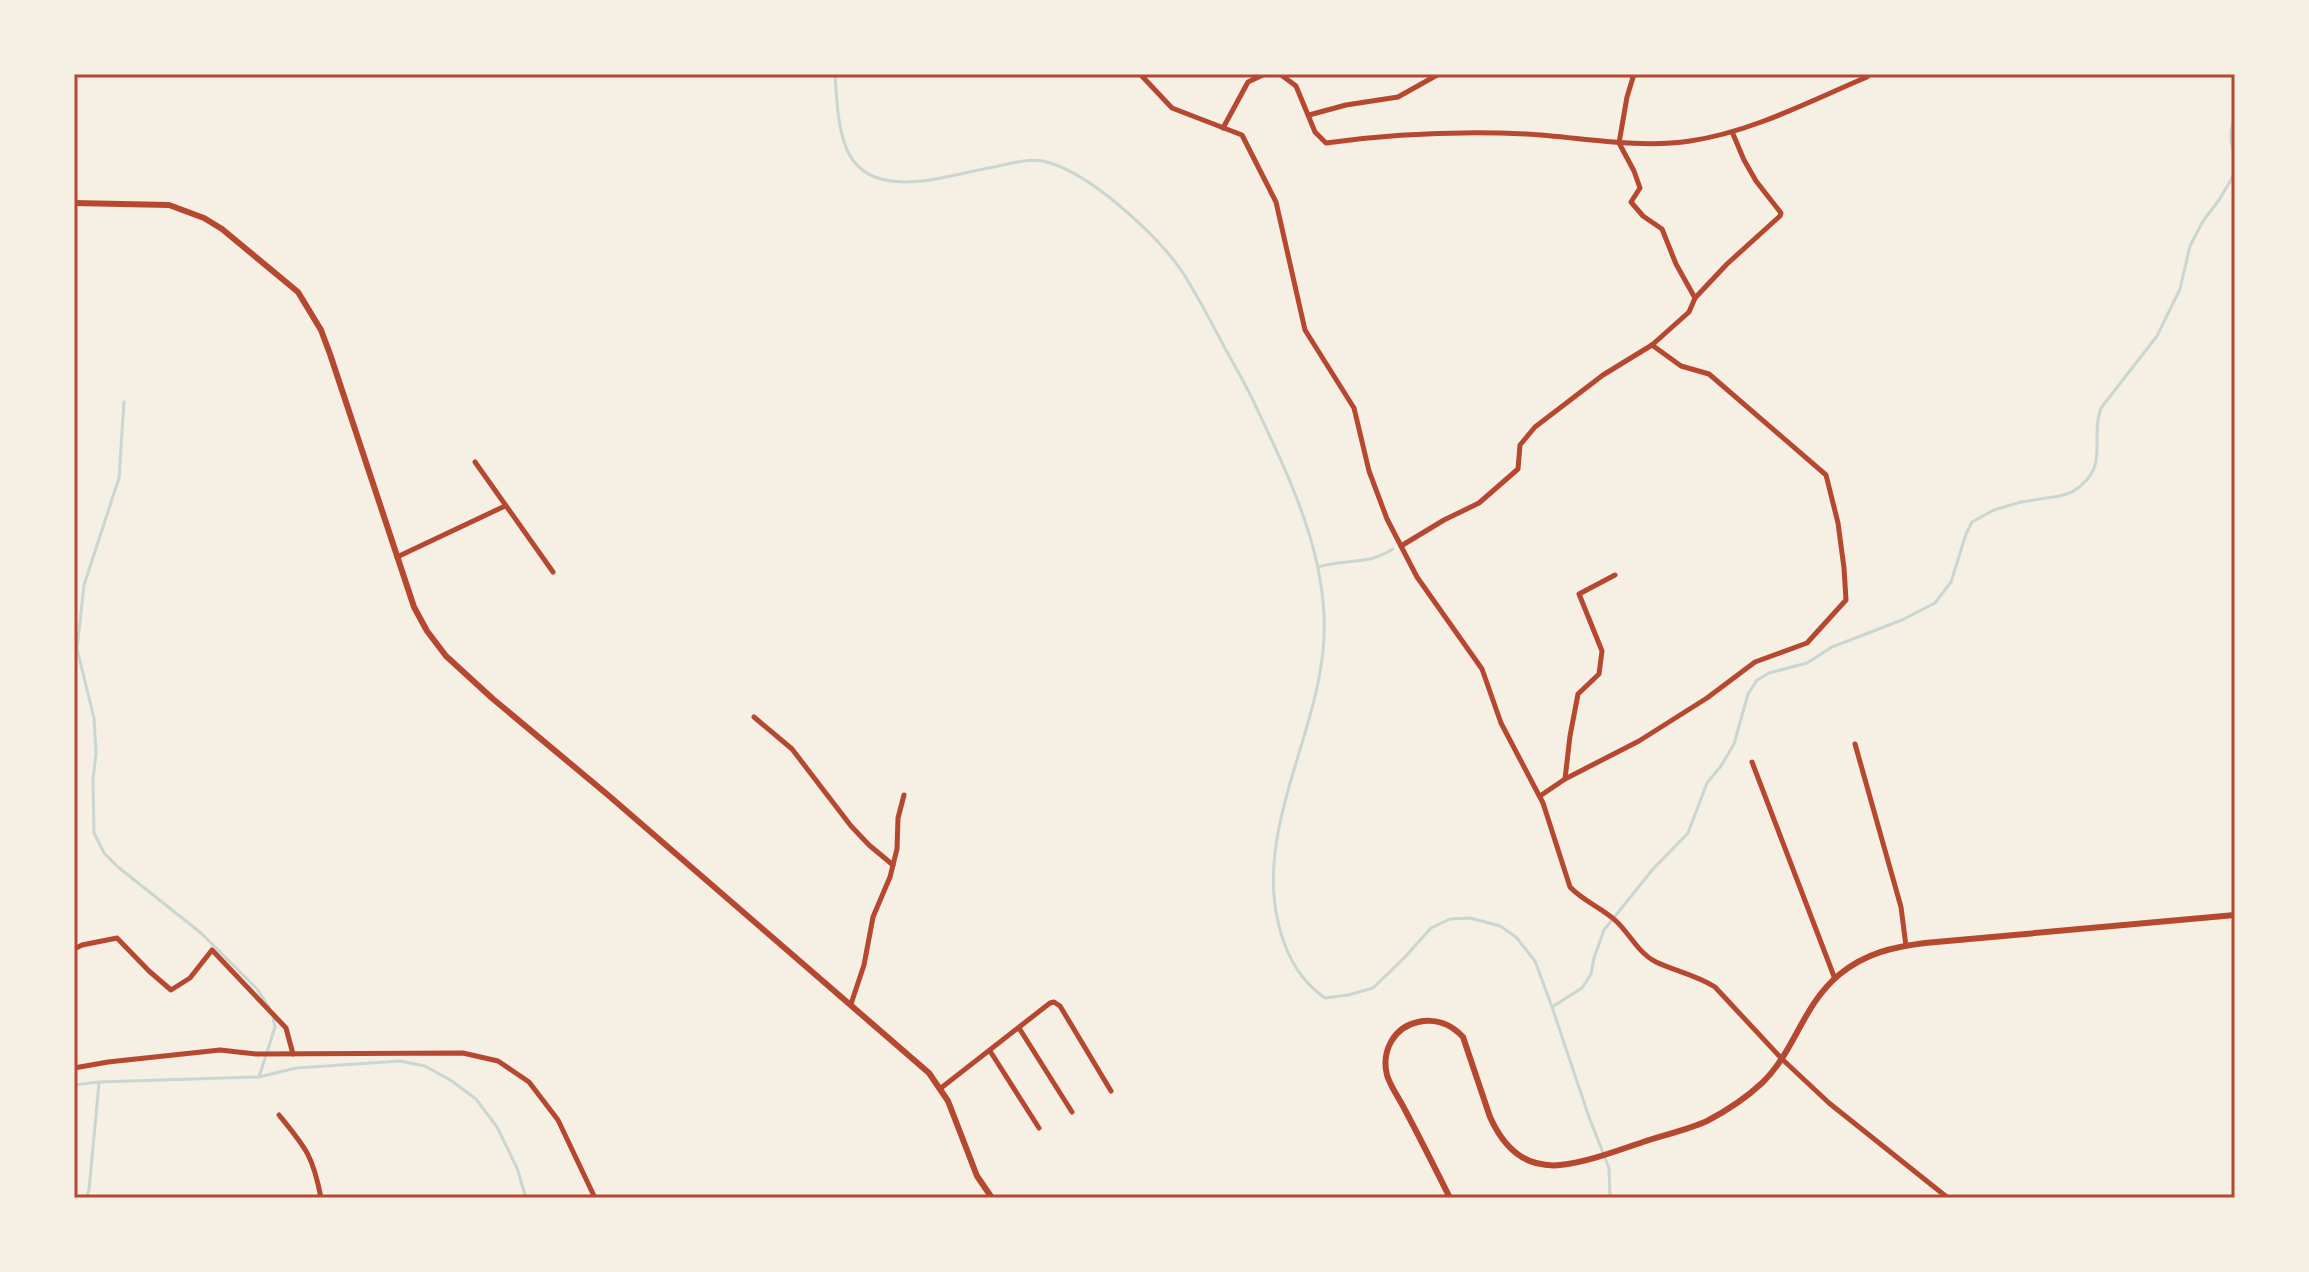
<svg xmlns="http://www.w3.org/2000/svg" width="2309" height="1272" viewBox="0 0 2309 1272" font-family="Quicksand,sans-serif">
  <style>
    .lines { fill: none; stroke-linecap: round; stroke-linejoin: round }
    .stream { stroke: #c9d6d2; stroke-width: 3 }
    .minor { stroke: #b5482f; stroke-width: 5 }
    .tertiary { stroke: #b5482f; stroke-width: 6 }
    .neatline { fill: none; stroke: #b5482f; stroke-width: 3 }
  </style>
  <rect width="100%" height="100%" fill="#f6efe4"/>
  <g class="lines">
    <!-- stream -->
    <g class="stream">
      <path d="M 835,74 C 837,100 837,130 849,154 C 875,203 951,174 994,167 C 1009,164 1028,158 1043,161 C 1068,167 1090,182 1109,197 C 1136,219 1164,244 1183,273 C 1199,298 1212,324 1226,350 C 1237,370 1249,390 1258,411 C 1291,481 1328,558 1324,638 C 1319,742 1243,845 1287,950 C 1296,971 1307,985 1325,998 L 1348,995 L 1373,988 L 1404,958 L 1431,928 L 1450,919 L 1470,918 L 1500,926 L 1516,937 L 1535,961 L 1552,1007 L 1589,1117 L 1609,1168 L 1610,1198"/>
      <path d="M 2235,116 C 2229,131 2230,142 2235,157"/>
      <polyline points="124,402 119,478 84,585 77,649 94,718 96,753 93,780 94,833 104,853 118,867 201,933 257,989 269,1007"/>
      <path d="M 1318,567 C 1347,558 1366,566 1393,549"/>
      <path d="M 1552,1007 L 1582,988 L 1591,974 L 1594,958 L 1604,930 L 1653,869 L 1688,833 L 1707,783 L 1721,766 L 1734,744 L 1748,694 L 1757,680 L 1769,673 L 1807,663 L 1832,647 L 1902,620 L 1935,603 L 1951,582 L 1966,534 L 1972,522 L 1981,517 L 1994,510 L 2021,502 L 2060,496 L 2072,492 C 2112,467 2089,441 2101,408 L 2157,336 L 2180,289 L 2190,246 L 2203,221 L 2219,200 L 2235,173"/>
      <polyline points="259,1077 275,1027 273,1017"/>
      <polyline points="74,1085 99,1082 259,1077 296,1068 400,1061 425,1066 452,1081 476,1099 497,1127 517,1168 526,1198"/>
      <polyline points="86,1198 89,1190 99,1083"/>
    </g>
    <!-- minor -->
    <g class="minor">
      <path d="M 1140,74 L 1172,108 L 1242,135 L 1276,202 L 1305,330 L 1354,408 L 1369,471 L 1387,519 L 1417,577 L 1482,669 L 1501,723 L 1543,803 L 1570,887 C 1583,901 1602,908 1616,921 C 1630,934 1638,953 1656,962 C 1675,971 1696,975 1715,987 L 1782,1059 L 1829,1103 L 1948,1198"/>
      <path d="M 1280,74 L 1296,86 L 1315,132 L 1326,143 C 1392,134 1460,131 1526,134 C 1580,137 1637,149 1690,141 C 1752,132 1810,101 1867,77"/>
      <polyline points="1309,115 1346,105 1398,97 1439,74"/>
      <polyline points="1223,128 1248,82 1265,74"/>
      <polyline points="1695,298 1727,264 1780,216 1781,213 1756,181 1744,160 1733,134"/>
      <polyline points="475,462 553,572"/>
      <polyline points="1401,546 1444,520 1479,503 1518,469 1520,445 1535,427 1603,375 1652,345 1689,312 1695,298 1676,264 1662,229 1643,216 1631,202 1640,188 1634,171 1619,143 1627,97 1634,74"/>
      <polyline points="397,557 505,506"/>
      <polyline points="754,717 792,749 851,826 869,845 893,865"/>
      <polyline points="1855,744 1901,907 1906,946"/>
      <polyline points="1752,762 1835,979"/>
      <polyline points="1565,779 1570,736 1578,694 1599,674 1602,651 1579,594 1615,575"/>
      <polyline points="1540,796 1565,779 1639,741 1707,698 1755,662 1807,643 1846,600 1844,568 1838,523 1826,475 1709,374 1681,366 1652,345"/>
      <polyline points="74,949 82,945 117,938 149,971 171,990 190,978 212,950 286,1028 293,1054"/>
      <polyline points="851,1004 864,965 873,917 890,877 897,849 898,818 904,795"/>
      <polyline points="1019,1028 1072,1112"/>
      <polyline points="990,1051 1039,1128"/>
      <polyline points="74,1068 108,1062 220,1050 256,1054 463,1053 498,1061 529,1082 558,1120 595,1198"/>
      <polyline points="941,1088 1050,1003 1054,1002 1060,1006 1111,1091"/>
      <path d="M 279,1115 C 306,1148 313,1156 321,1198"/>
    </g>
    <!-- tertiary -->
    <g class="tertiary">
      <polyline points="74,203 169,205 204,218 222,229 298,292 321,330 330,354 414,607 427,631 446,656 493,699 608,795 929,1073 948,1101 977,1176 992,1198"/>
      <path d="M 1450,1198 C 1435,1168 1420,1138 1404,1108 C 1399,1098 1390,1086 1387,1075 C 1381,1051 1394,1027 1418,1022 C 1435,1018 1451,1024 1463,1037 L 1490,1117 C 1499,1137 1513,1157 1536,1163 C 1544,1165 1552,1166 1560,1165 C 1588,1162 1616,1151 1643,1142 C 1664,1135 1687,1130 1707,1121 C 1726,1111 1747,1097 1762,1083 C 1796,1050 1802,1005 1840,974 C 1866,953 1893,947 1925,943 L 2235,915"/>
    </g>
  </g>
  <!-- border -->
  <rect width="2309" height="1272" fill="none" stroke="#f6efe4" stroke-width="152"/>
  <rect x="76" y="76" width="2157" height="1120" class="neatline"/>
</svg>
